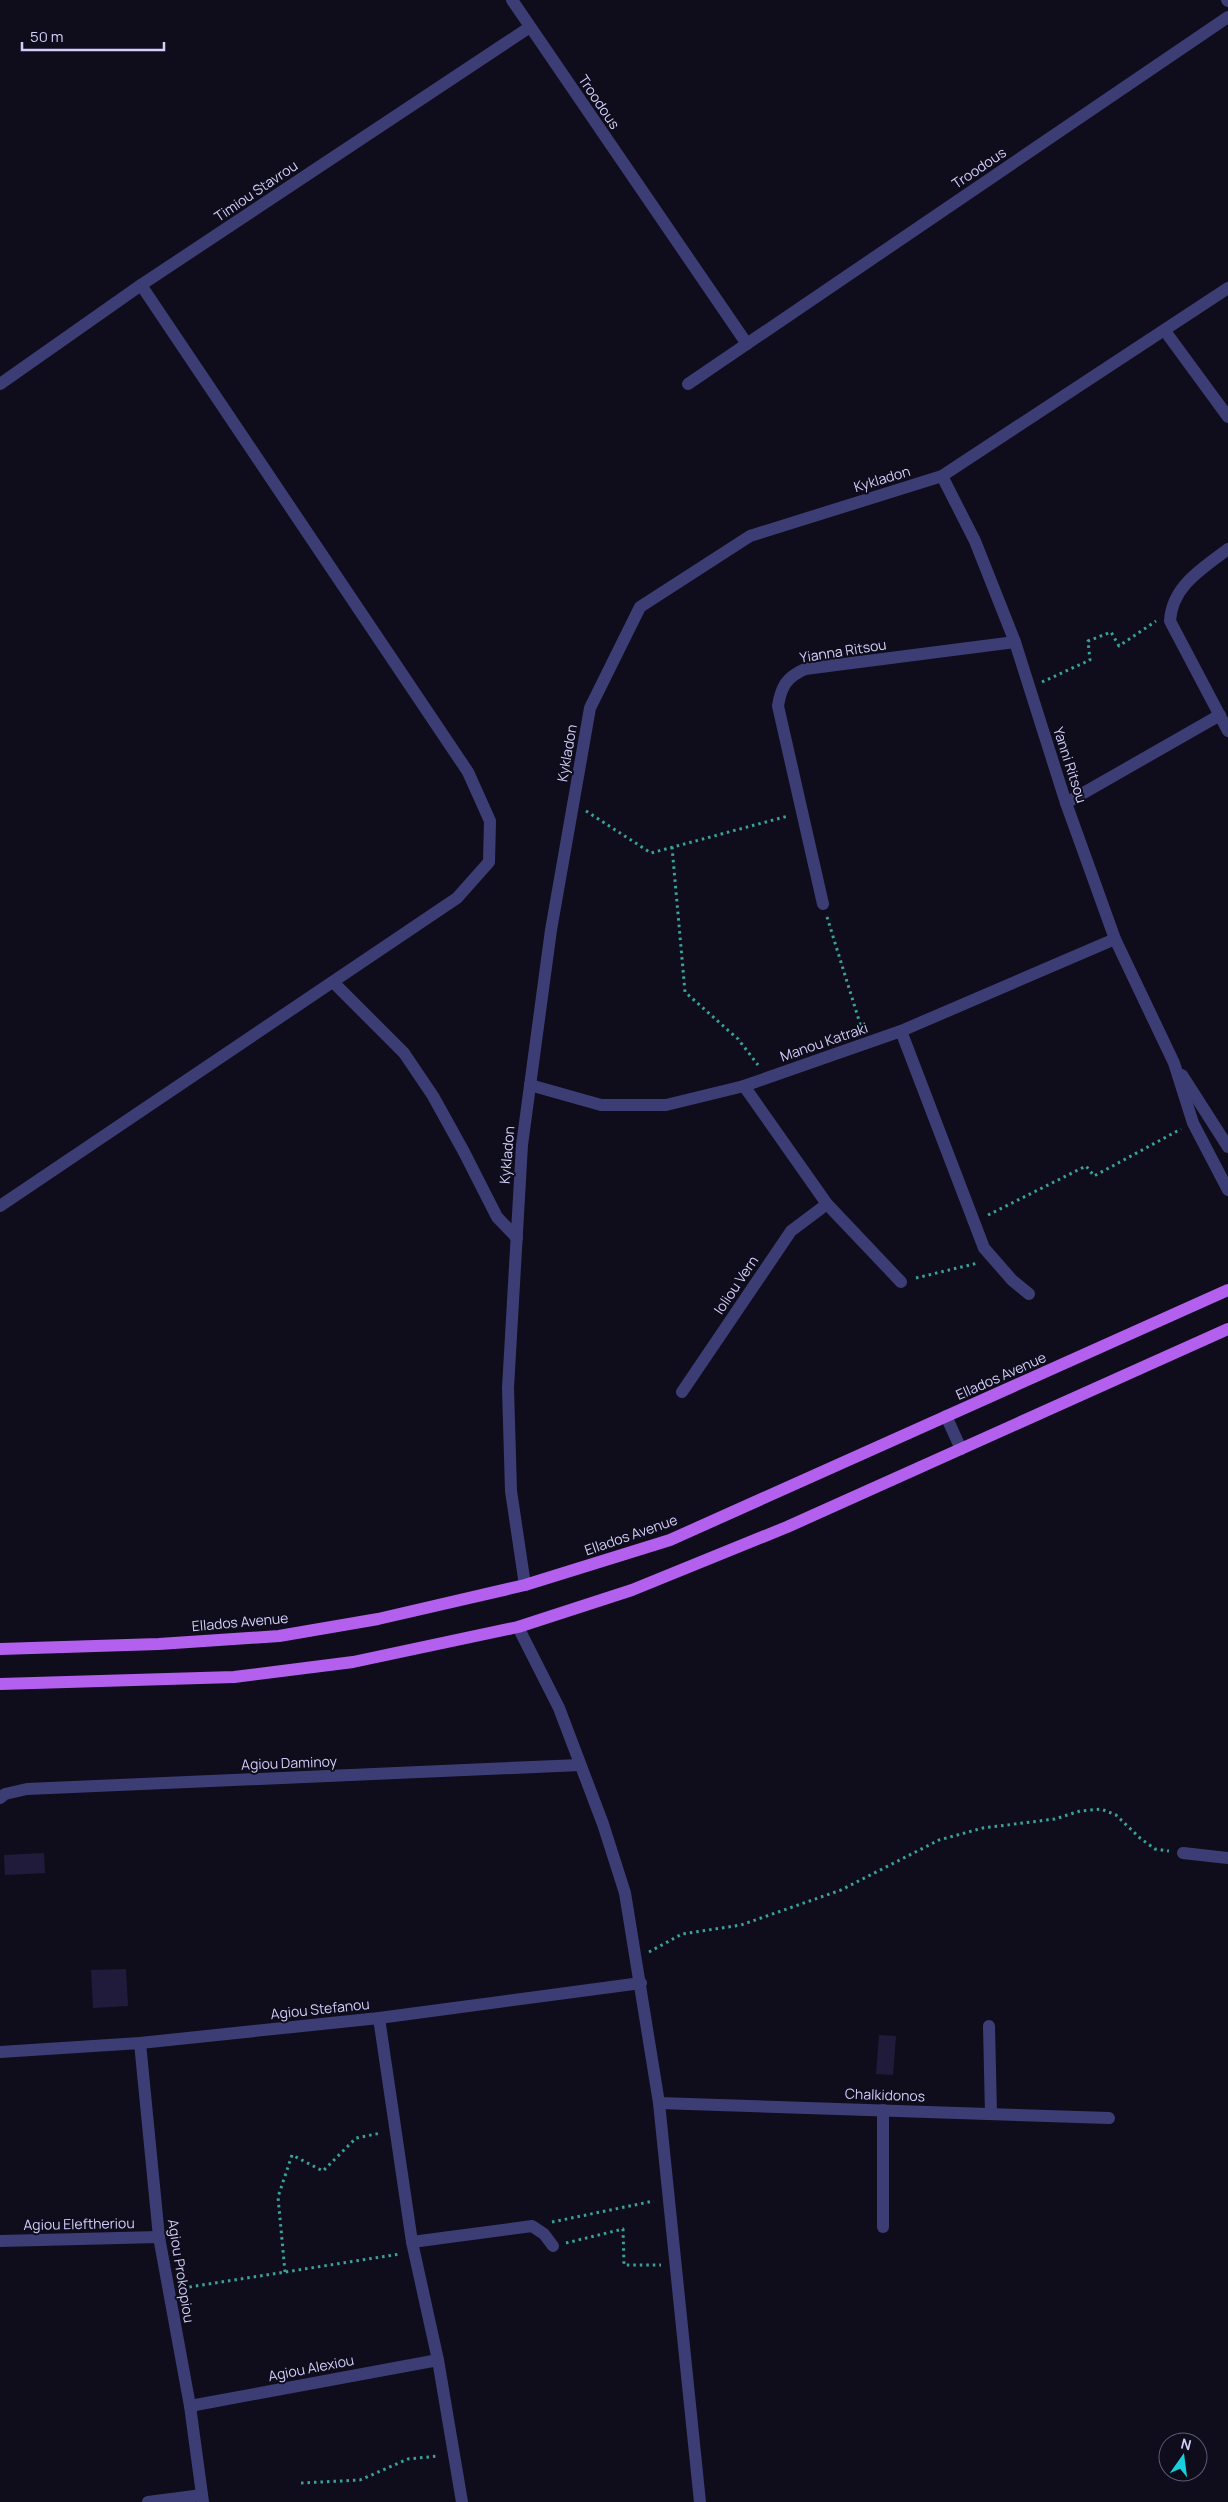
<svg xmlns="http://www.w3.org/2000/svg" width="1228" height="2502" viewBox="0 0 1228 2502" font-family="Manrope,sans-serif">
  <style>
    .building { fill: #211b3b }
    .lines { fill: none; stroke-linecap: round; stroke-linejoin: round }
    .path { stroke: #39a399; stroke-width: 3; stroke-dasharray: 2.5 4; stroke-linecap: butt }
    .minor { stroke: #3d3d76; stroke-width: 12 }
    .major { stroke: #b460ef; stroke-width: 12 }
    .labels { text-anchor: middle; stroke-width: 4; stroke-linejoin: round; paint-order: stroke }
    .street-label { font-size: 14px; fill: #d1cefa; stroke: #0f0d1c }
  </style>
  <rect width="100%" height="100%" fill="#0f0d1c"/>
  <!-- building -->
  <g class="building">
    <polygon points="44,1853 45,1873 5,1875 4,1855"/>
    <polygon points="126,1969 128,2006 93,2008 91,1970"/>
    <polygon points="879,2035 896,2036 893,2075 876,2074"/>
  </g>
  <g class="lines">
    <!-- path -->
    <g class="path">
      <polyline points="1042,682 1090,660 1088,641 1111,632 1119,646 1156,621"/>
      <polyline points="586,811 651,853 788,816"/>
      <polyline points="672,847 685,992 738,1039 758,1065"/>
      <polyline points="827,917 862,1030"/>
      <polyline points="988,1215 1086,1166 1094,1176 1181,1129"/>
      <polyline points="916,1278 978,1263"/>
      <polyline points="649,1952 682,1934 741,1925 841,1890 939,1840 983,1828 1055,1819 1080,1811 1101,1809 1116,1815 1140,1838 1155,1849 1169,1851"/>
      <polyline points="552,2222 654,2201"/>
      <polyline points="566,2243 623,2229 624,2265 661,2265"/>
      <polyline points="285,2272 278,2197 292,2155 323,2171 356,2138 381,2133"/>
      <polyline points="183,2288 400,2254"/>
      <polyline points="301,2483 360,2480 408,2459 439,2456"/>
    </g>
    <!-- minor -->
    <g class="minor">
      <polyline points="512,0 747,344"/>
      <polyline points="1227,0 1228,1"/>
      <polyline points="1165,331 1228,417"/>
      <polyline points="0,384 141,285 530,27"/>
      <polyline points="688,384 1228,17"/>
      <polyline points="942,476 975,541 1015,642 1066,803 1115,939 1174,1063 1193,1123 1228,1190"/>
      <path d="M 1228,549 C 1202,569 1172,586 1170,621 L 1228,731"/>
      <polyline points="1066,803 1220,715"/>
      <path d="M 823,904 L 778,706 C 781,686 787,677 805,669 L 1015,642"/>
      <polyline points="333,982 404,1053 433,1096 464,1152 497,1217 517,1238"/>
      <polyline points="901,1031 984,1248 1012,1280 1029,1294"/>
      <polyline points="1182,1075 1228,1147"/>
      <polyline points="530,1085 601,1105 666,1105 744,1086 901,1031 1115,939"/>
      <polyline points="744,1086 827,1204 901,1282"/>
      <polyline points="0,1206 457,898 489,862 490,821 468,772 141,285"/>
      <polyline points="682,1392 791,1231 827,1204"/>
      <polyline points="946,1416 961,1449"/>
      <polyline points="525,1585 511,1491 508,1388 522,1145 551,930 590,708 640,607 750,536 942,476 1228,288"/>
      <polyline points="518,1627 559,1708 603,1824 625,1893 659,2103 700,2502"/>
      <polyline points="0,1798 5,1794 27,1789 580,1765"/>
      <polyline points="1183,1853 1228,1858"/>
      <polyline points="379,2018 412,2242 438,2360 462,2502"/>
      <polyline points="989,2026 991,2114"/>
      <polyline points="140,2043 159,2237 190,2406 203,2502"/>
      <polyline points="0,2052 140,2043 379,2018 641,1983"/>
      <polyline points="659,2103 1109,2118"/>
      <polyline points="883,2110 883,2227"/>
      <polyline points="0,2241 159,2237"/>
      <polyline points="412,2242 532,2226 544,2234 553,2246"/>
      <polyline points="190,2406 438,2360"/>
      <polyline points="148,2502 202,2495"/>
    </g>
    <!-- major -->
    <g class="major">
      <polyline points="0,1649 159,1644 279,1636 378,1619 525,1585 670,1540 1228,1290"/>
      <polyline points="0,1684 234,1677 353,1662 518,1627 632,1590 787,1527 1228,1329"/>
    </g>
  </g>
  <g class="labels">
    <!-- street labels -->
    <g class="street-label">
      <text transform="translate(599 102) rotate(56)" y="5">Troodous</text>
      <text transform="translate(979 168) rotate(-34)" y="5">Troodous</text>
      <text transform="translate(256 191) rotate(-34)" y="5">Timiou Stavrou</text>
      <text transform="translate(882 479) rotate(-17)" y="5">Kykladon</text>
      <text transform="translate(843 651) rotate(-9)" y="5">Yianna Ritsou</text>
      <text transform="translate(567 753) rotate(-80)" y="5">Kykladon</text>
      <text transform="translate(1070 765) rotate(72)" y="5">Yanni Ritsou</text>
      <text transform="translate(824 1042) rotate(-19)" y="5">Manou Katraki</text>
      <text transform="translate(507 1155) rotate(-85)" y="5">Kykladon</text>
      <text transform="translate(736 1285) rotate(-56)" y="5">Ioliou Vern</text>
      <text transform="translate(1001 1376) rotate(-24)" y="5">Ellados Avenue</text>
      <text transform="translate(631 1535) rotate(-19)" y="5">Ellados Avenue</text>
      <text transform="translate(240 1622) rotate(-5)" y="5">Ellados Avenue</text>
      <text transform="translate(289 1763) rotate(-2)" y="5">Agiou Daminoy</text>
      <text transform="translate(320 2009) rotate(-6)" y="5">Agiou Stefanou</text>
      <text transform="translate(885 2095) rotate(2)" y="5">Chalkidonos</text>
      <text transform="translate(79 2224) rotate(-1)" y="5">Agiou Eleftheriou</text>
      <text transform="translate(181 2271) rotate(81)" y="5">Agiou Prokopiou</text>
      <text transform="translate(311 2368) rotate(-11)" y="5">Agiou Alexiou</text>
    </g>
  </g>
  <!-- north arrow -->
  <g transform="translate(1183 2457) rotate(14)"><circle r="24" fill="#0f0d1c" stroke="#5d5a75"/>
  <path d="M0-4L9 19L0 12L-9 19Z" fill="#17d0dd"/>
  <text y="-8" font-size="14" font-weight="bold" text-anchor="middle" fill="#d1cefa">N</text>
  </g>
  <!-- scale -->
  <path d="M22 42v8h142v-8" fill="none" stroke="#d1cefa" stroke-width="2.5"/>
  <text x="30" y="42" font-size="15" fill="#d1cefa" stroke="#0f0d1c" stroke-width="4" paint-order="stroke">50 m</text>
</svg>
